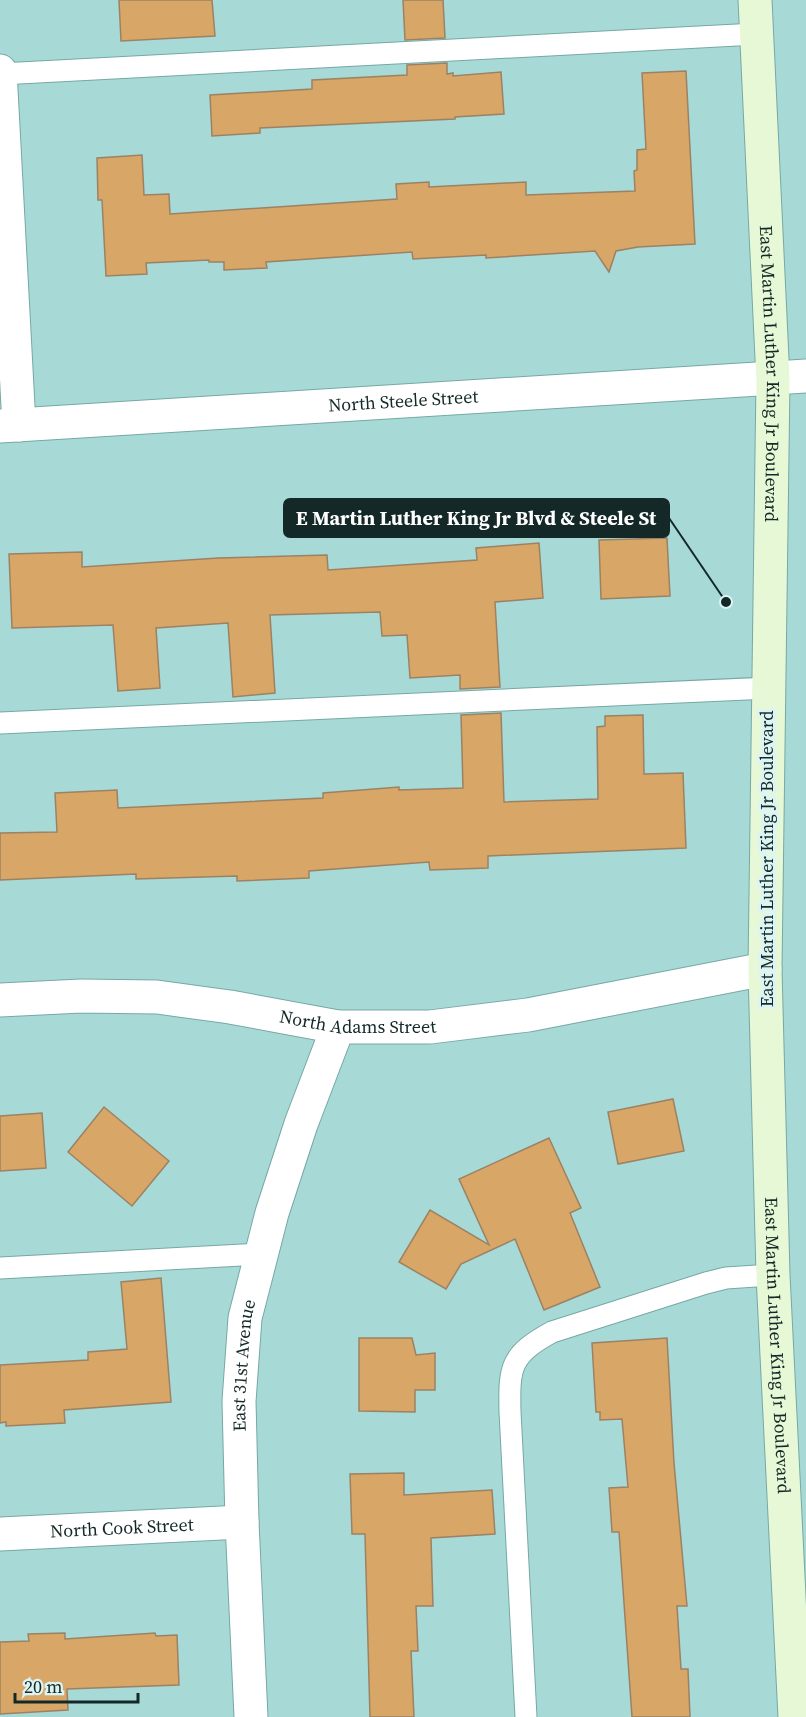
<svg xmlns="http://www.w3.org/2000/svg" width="806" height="1717" viewBox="0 0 806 1717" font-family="'Source Serif 4',serif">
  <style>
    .building { fill: #d8a667; stroke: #9c8264; stroke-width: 1.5 }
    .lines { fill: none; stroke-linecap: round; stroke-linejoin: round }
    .service-casing { stroke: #76a8a5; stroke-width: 23 }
    .minor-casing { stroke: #76a8a5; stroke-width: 35 }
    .tertiary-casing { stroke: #76a8a5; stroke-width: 35 }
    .secondary-casing { stroke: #76a8a5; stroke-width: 35 }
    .service { stroke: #fff; stroke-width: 21 }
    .minor { stroke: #fff; stroke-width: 33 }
    .tertiary { stroke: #fff; stroke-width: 33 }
    .secondary { stroke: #e7f8d7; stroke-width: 33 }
    .labels { text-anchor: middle; stroke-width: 6; stroke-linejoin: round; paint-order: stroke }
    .street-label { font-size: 18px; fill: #142927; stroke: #dcf5f4 }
    .leader { fill: none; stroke: #142927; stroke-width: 2 }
    .callout-dot { fill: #142927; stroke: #dcf5f4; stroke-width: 2 }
    .callout { fill: #142927; stroke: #142927; stroke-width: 2 }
    .callout-label { font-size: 20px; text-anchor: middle; font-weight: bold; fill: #fff }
  </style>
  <rect width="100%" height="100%" fill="#a7dad7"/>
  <!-- building -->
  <g class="building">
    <polygon points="119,0 212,0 215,36 121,41"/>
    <polygon points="403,0 443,0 445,38 405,40"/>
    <polygon points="447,63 447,74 453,73 453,76 501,72 504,114 455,117 455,119 260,128 260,133 212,136 210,95 312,89 312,80 407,75 407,65"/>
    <polygon points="686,71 695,244 638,247 616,251 609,272 595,251 486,258 486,255 413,259 412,252 266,262 267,268 224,270 224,262 209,262 209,260 146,263 147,274 106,276 102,200 98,200 97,158 142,155 144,195 169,194 170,214 397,199 396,184 429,182 429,187 526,182 526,195 635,191 634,171 637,170 637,150 646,149 642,73"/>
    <polygon points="667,538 670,596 601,599 599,540"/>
    <polygon points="539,543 543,598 495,602 500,687 460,689 460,675 410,678 407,635 382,636 380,612 270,615 275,693 233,697 228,623 156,628 160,688 118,691 113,625 12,628 9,554 82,552 82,567 218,558 327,555 328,570 477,560 476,548"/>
    <polygon points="501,713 504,802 598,799 597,727 605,726 605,716 643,715 644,774 683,773 686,848 488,856 488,868 430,870 429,862 309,871 309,878 237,881 237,876 136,879 136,874 0,880 0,833 57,832 55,793 117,790 118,808 323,798 323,793 399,787 399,790 463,788 461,715"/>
    <polygon points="673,1099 684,1151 618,1164 608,1112"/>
    <polygon points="104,1107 169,1161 132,1206 68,1152"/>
    <polygon points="42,1113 46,1168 0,1171 0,1116"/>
    <polygon points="549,1138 581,1208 570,1213 600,1287 544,1310 515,1239 461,1264 446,1289 399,1262 430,1210 489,1245 459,1179"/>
    <polygon points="161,1278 171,1402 64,1410 65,1423 6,1426 6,1422 0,1423 0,1365 88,1360 88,1352 127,1349 121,1282"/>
    <polygon points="359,1338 412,1338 416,1355 435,1353 435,1390 415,1390 415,1412 359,1411"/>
    <polygon points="667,1338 674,1463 687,1606 677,1606 681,1669 688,1669 690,1717 632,1717 619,1532 612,1532 609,1488 628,1487 622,1419 600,1420 600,1412 596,1412 592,1343"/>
    <polygon points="404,1473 404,1495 492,1490 495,1534 431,1538 433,1606 416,1606 418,1651 411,1651 414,1717 370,1717 365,1534 352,1534 350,1474"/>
    <polygon points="65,1633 65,1639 155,1633 156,1636 177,1635 179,1685 67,1689 68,1710 0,1714 0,1642 29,1641 28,1634"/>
  </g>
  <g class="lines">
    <defs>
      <g id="service">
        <polyline points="0,74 756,34"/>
        <polyline points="0,723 767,688"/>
        <polyline points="0,1268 261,1254"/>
        <path d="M 526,1717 L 510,1412 C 509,1367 510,1355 552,1332 L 706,1283 L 726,1278 L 773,1275"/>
      </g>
      <g id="minor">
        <polyline points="0,71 19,425"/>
        <path id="s1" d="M 0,1000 L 81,996 L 157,997 L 230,1007 L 338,1027 L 430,1027 L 528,1015 L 765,969"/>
        <path id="s2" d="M 0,1534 L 242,1522"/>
        <path id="s3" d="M 251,1717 L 242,1522 L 239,1401 L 245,1318 L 272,1213 L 301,1124 L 338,1027"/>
      </g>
      <g id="tertiary">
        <path id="s4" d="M 0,426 L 806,376"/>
      </g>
      <g id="secondary">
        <path id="s5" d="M 755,0 L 773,380 L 765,969 L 773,1275 L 795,1717"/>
      </g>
    </defs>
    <!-- service casing -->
    <use href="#service" class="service-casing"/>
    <!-- minor casing -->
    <use href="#minor" class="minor-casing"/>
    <!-- tertiary casing -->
    <use href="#tertiary" class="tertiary-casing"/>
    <!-- secondary casing -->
    <use href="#secondary" class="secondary-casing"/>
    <!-- service -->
    <use href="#service" class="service"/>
    <!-- minor -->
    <use href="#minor" class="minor"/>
    <!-- tertiary -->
    <use href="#tertiary" class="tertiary"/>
    <!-- secondary -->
    <use href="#secondary" class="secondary"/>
  </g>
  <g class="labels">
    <!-- street labels -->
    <g class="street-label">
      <text dy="6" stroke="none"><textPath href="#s5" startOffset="374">East Martin Luther King Jr Boulevard</textPath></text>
      <text dy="6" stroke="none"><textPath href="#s4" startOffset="404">North Steele Street</textPath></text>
      <text transform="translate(767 859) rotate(-90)" y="6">East Martin Luther King Jr Boulevard</text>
      <text dy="6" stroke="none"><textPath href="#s1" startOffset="360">North Adams Street</textPath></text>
      <text dy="6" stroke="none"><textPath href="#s5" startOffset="1346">East Martin Luther King Jr Boulevard</textPath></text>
      <text dy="6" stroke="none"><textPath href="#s3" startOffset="352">East 31st Avenue</textPath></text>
      <text dy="6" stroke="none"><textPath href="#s2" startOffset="122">North Cook Street</textPath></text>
    </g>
  </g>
  <!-- callouts -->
  <path class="leader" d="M726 602L669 518"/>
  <circle class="callout-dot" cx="726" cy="602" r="6"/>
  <rect class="callout" x="284" y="499" width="385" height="38" rx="6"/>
  <g class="callout-label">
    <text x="476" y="525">E Martin Luther King Jr Blvd &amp; Steele St</text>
  </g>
  <!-- scale -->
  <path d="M15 1693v9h123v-9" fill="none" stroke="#142927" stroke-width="3"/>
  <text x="24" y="1693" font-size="18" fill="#142927" stroke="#dcf5f4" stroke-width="4.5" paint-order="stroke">20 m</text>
</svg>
